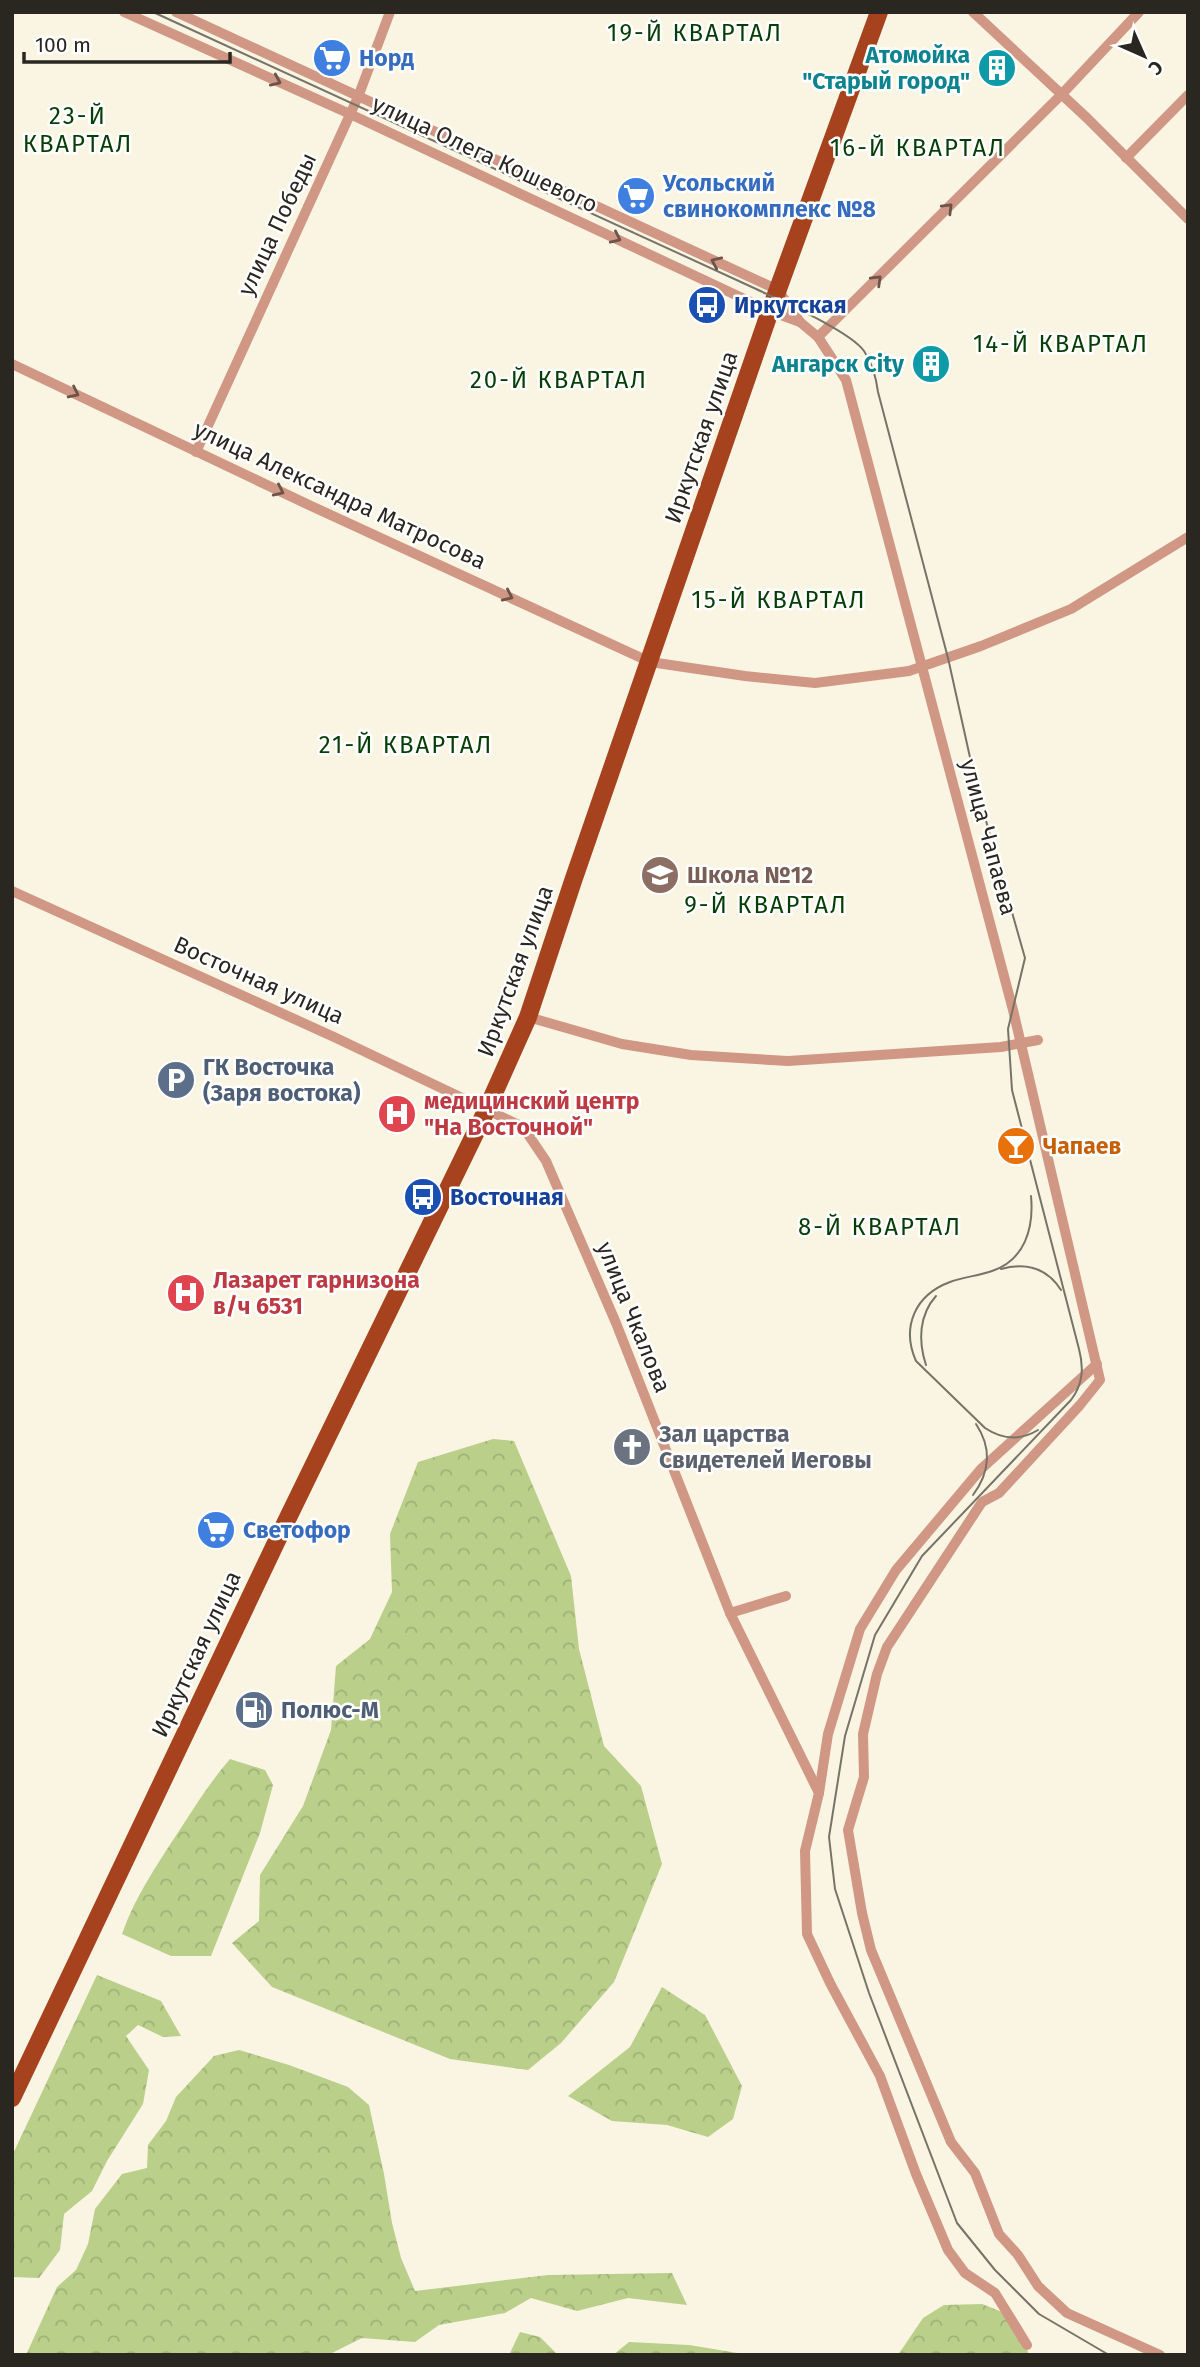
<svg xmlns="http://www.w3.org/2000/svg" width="1200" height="2367" viewBox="0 0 1200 2367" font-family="'Fira Sans',sans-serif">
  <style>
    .forest { fill: url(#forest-crowns) }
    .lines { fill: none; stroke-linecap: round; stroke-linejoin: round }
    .street { stroke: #d19785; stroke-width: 10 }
    .primary { stroke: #a7421f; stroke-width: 18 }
    .tram { stroke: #767368; stroke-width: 2 }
    .oneway { stroke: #6c5448 }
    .labels { text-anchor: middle; stroke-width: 5; stroke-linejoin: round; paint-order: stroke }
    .culture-label { font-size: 23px; font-weight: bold; fill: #0d838f; stroke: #fff; text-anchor: end }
    .shop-label { font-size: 23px; font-weight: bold; fill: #366cbe; stroke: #fff; text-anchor: start }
    .street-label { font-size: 23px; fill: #292720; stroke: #fff }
    .transit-label { font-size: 23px; font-weight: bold; fill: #164399; stroke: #fff; text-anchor: start }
    .education-label { font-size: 23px; font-weight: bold; fill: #785e54; stroke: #fff; text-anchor: start }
    .service-label { font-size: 23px; font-weight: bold; fill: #4e5e75; stroke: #fff; text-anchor: start }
    .health-label { font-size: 23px; font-weight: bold; fill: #be3a42; stroke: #fff; text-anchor: start }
    .food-label { font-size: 23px; font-weight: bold; fill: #c56008; stroke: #fff; text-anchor: start }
    .worship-label { font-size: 23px; font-weight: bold; fill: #5b616d; stroke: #fff; text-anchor: start }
    .neighbourhood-label { font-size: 24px; letter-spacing: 2px; fill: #073e06; stroke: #fff }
  </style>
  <defs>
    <pattern id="forest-crowns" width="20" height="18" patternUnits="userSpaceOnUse" patternTransform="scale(1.75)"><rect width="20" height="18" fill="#b9cf8a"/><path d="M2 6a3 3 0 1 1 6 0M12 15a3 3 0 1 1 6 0" fill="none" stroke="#9fb277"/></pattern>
  </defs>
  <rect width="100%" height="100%" fill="#faf5e2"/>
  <!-- forest -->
  <g class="forest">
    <polygon points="493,1439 514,1441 571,1576 579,1649 604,1746 641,1786 662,1864 614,1982 561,2043 528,2070 450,2059 272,1987 232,1943 259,1921 260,1875 303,1806 331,1730 336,1666 370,1639 392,1592 390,1534 418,1462"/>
    <path d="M 230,1759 L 265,1770 L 273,1785 L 260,1833 L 211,1956 L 171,1956 L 122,1934 C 134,1899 156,1866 177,1834 C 194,1808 210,1782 230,1759 Z"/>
    <polygon points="97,1975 161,2001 181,2036 163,2037 138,2025 126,2036 149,2070 143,2104 107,2161 92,2191 64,2214 60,2250 39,2278 13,2277 12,2282 12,2156"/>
    <polygon points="662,1987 705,2015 742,2086 733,2119 708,2137 667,2125 612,2121 568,2096 630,2047"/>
    <polygon points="239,2050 289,2065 348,2087 369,2105 384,2174 392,2223 401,2258 415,2291 548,2275 672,2273 687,2305 628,2298 577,2311 531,2298 505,2313 439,2325 415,2342 362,2338 328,2355 26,2355 57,2287 76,2270 88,2244 95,2209 122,2174 147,2168 148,2145 166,2121 176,2097 214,2056"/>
    <polygon points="982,2304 1015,2317 1029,2355 898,2355 923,2318 944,2305"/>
    <polygon points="520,2332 540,2337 558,2355 509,2355"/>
    <polygon points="629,2342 689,2345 750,2355 613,2355"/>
  </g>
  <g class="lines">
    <!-- street -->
    <g class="street">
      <polyline points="124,12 350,114 770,311 800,322"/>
      <polyline points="176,12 778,290 800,322 818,337 846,380 1013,1010 1100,1380 1080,1405 999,1493 982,1502 887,1647 877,1674 863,1734 864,1777 848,1830 862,1913 871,1950 951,2142 975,2173 999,2234 1018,2255 1038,2286 1067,2313 1160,2355"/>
      <polyline points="973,12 1087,118 1188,219"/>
      <polyline points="1126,158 1188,95"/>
      <polyline points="818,337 1062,94 1139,12"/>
      <polyline points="12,364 309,505 650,662 745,676 815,683 909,671 981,646 1071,609 1188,537"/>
      <polyline points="196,452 358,97 390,12"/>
      <polyline points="12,891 334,1037 523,1127 546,1161 616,1323 730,1613 819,1793"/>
      <polyline points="528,1017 622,1044 691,1055 788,1061 1001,1047 1038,1040"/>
      <polyline points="730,1613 786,1596"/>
      <polyline points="1027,2345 995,2293 965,2273 948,2250 916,2174 880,2076 830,1983 807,1934 805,1851 819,1793 828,1734 860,1629 896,1570 981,1469 1097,1364"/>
    </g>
    <!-- primary -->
    <polyline class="primary" points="12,2098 282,1530 486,1111 528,1017 573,881 770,311 879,12"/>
    <!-- tram -->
    <g class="tram">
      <path d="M 153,12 L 754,288 C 779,300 850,331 864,351 C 873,364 876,377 878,392 L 948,658 L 977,789 L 1025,958 L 1008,1029 L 1012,1090 L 1079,1349 C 1084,1368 1083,1384 1071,1400 L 922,1556 L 875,1635 L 845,1736 L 829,1837 L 835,1889 L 869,1993 L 957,2223 L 995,2270 L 1039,2314 L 1109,2355"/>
      <path d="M 1031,1196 C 1034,1228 1025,1260 992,1271 C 978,1276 963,1277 950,1282 C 915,1295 901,1327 916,1361 L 985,1428 C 1003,1440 1020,1441 1038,1430"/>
      <path d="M 1001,1269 C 1027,1262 1047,1268 1061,1290"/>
      <path d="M 926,1365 C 918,1341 919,1315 936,1296"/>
      <path d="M 973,1495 C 990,1472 992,1448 976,1424"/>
    </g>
  </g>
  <!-- one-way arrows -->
  <defs><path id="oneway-chevron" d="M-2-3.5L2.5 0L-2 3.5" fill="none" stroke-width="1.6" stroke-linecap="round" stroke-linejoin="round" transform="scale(1.75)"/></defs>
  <g class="oneway">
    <use href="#oneway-chevron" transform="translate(276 81) rotate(24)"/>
    <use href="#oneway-chevron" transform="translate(948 208) rotate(-45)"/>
    <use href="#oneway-chevron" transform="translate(616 238) rotate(25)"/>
    <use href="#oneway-chevron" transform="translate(716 262) rotate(-156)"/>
    <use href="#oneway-chevron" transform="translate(877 280) rotate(-44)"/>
    <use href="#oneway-chevron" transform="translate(74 393) rotate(26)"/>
    <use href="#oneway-chevron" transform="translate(279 491) rotate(25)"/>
    <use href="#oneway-chevron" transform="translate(508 596) rotate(25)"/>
  </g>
  <!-- icons -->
  <defs>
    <symbol id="supermarket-disc" viewBox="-11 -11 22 22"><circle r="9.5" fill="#3f7fe0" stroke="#fff"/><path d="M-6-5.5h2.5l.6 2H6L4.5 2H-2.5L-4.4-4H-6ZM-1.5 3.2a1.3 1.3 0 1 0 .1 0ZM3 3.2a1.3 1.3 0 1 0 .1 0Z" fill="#fff"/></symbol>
    <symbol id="building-disc" viewBox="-11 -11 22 22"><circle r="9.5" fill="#0f9aa8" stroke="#fff"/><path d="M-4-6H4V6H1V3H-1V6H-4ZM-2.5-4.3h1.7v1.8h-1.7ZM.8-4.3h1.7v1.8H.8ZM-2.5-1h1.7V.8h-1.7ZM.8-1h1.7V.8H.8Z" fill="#fff"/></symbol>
    <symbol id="bus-disc" viewBox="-11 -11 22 22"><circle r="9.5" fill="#1a4fb4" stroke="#fff"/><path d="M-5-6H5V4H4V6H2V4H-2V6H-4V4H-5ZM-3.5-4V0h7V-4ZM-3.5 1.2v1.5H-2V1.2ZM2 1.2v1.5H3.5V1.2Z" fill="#fff"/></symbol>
    <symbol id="school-disc" viewBox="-11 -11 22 22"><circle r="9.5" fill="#8d6e63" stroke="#fff"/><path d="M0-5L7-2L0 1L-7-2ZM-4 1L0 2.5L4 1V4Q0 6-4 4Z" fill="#fff"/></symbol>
    <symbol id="parking-disc" viewBox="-11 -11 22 22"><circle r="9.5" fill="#5c6f8a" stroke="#fff"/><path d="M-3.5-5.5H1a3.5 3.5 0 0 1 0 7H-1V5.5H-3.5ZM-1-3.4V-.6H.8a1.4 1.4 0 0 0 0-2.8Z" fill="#fff"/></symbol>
    <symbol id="hospital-disc" viewBox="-11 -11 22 22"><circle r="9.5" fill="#e0444e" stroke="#fff"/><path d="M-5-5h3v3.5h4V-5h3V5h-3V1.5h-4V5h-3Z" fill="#fff"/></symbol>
    <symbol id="bar-disc" viewBox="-11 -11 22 22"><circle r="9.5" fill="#e8710a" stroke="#fff"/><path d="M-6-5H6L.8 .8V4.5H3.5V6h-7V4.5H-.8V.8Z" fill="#fff"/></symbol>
    <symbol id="church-disc" viewBox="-11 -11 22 22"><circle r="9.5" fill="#6b7280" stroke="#fff"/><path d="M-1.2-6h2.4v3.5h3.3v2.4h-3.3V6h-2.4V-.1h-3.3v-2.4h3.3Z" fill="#fff"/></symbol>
    <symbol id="fuel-disc" viewBox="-11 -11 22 22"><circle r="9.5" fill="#5c6f8a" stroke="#fff"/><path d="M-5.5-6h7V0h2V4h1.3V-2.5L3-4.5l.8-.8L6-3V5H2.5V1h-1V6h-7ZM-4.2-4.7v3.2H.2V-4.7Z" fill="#fff"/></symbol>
  </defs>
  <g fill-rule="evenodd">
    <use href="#supermarket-disc" x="310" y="36" width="44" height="44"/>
    <use href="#building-disc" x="975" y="46" width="44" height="44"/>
    <use href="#supermarket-disc" x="614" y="174" width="44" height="44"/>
    <use href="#bus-disc" x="685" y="283" width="44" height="44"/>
    <use href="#building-disc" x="909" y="342" width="44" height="44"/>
    <use href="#school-disc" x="638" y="853" width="44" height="44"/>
    <use href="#parking-disc" x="154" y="1058" width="44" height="44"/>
    <use href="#hospital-disc" x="375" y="1092" width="44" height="44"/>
    <use href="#bar-disc" x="994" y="1124" width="44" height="44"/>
    <use href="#bus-disc" x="401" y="1175" width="44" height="44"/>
    <use href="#hospital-disc" x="164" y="1271" width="44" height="44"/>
    <use href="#church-disc" x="610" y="1425" width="44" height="44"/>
    <use href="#supermarket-disc" x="194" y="1508" width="44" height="44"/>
    <use href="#fuel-disc" x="232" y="1688" width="44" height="44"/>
  </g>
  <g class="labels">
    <!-- culture labels -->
    <g class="culture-label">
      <text x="970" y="63">Атомойка<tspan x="970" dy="26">"Старый город"</tspan></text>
      <text x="904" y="372">Ангарск City</text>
    </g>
    <!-- shop labels -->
    <g class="shop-label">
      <text x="359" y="66">Норд</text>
      <text x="663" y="191">Усольский<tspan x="663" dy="26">свинокомплекс №8</tspan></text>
      <text x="243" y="1538">Светофор</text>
    </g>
    <!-- street labels -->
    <g class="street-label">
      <text transform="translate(485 154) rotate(25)" y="8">улица Олега Кошевого</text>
      <text transform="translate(277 224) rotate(-65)" y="8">улица Победы</text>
      <text transform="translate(701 437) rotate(-71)" y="8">Иркутская улица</text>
      <text transform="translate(340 495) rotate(25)" y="8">улица Александра Матросова</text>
      <text transform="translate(989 837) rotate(75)" y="8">улица Чапаева</text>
      <text transform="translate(515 971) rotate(-70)" y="8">Иркутская улица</text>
      <text transform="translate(259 980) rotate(24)" y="8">Восточная улица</text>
      <text transform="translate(634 1317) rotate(68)" y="8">улица Чкалова</text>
      <text transform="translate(196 1654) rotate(-65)" y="8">Иркутская улица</text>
    </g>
    <!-- transit labels -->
    <g class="transit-label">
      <text x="734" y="313">Иркутская</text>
      <text x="450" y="1205">Восточная</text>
    </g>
    <!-- education labels -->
    <g class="education-label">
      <text x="687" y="883">Школа №12</text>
    </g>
    <!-- service labels -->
    <g class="service-label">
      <text x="203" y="1075">ГК Восточка<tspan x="203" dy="26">(Заря востока)</tspan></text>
      <text x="281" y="1718">Полюс-М</text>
    </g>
    <!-- health labels -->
    <g class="health-label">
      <text x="424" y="1109">медицинский центр<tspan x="424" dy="26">"На Восточной"</tspan></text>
      <text x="213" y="1288">Лазарет гарнизона<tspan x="213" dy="26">в/ч 6531</tspan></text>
    </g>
    <!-- food labels -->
    <g class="food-label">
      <text x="1043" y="1154">Чапаев</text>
    </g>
    <!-- worship labels -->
    <g class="worship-label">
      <text x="659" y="1442">Зал царства<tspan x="659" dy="26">Свидетелей Иеговы</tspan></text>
    </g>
    <!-- neighbourhood labels -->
    <g class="neighbourhood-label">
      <text x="695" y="41">19-Й КВАРТАЛ</text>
      <text x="78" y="124">23-Й<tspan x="78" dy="28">КВАРТАЛ</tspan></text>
      <text x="918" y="156">16-Й КВАРТАЛ</text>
      <text x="1061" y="352">14-Й КВАРТАЛ</text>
      <text x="559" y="388">20-Й КВАРТАЛ</text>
      <text x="779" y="608">15-Й КВАРТАЛ</text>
      <text x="406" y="753">21-Й КВАРТАЛ</text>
      <text x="766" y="913">9-Й КВАРТАЛ</text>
      <text x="880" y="1235">8-Й КВАРТАЛ</text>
    </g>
  </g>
  <!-- border -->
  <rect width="1200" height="2367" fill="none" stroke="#292720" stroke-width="28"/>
  <!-- north arrow -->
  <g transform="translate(1144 56) rotate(135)" stroke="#ffffff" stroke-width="5" paint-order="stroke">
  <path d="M0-5L12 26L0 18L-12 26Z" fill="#292720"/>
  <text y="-10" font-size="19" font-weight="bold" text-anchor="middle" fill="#292720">С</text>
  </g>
  <!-- scale -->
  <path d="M24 52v10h206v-10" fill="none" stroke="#292720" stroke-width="3.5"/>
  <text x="35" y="52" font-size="21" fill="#292720" stroke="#ffffff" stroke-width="5" paint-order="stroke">100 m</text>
</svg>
